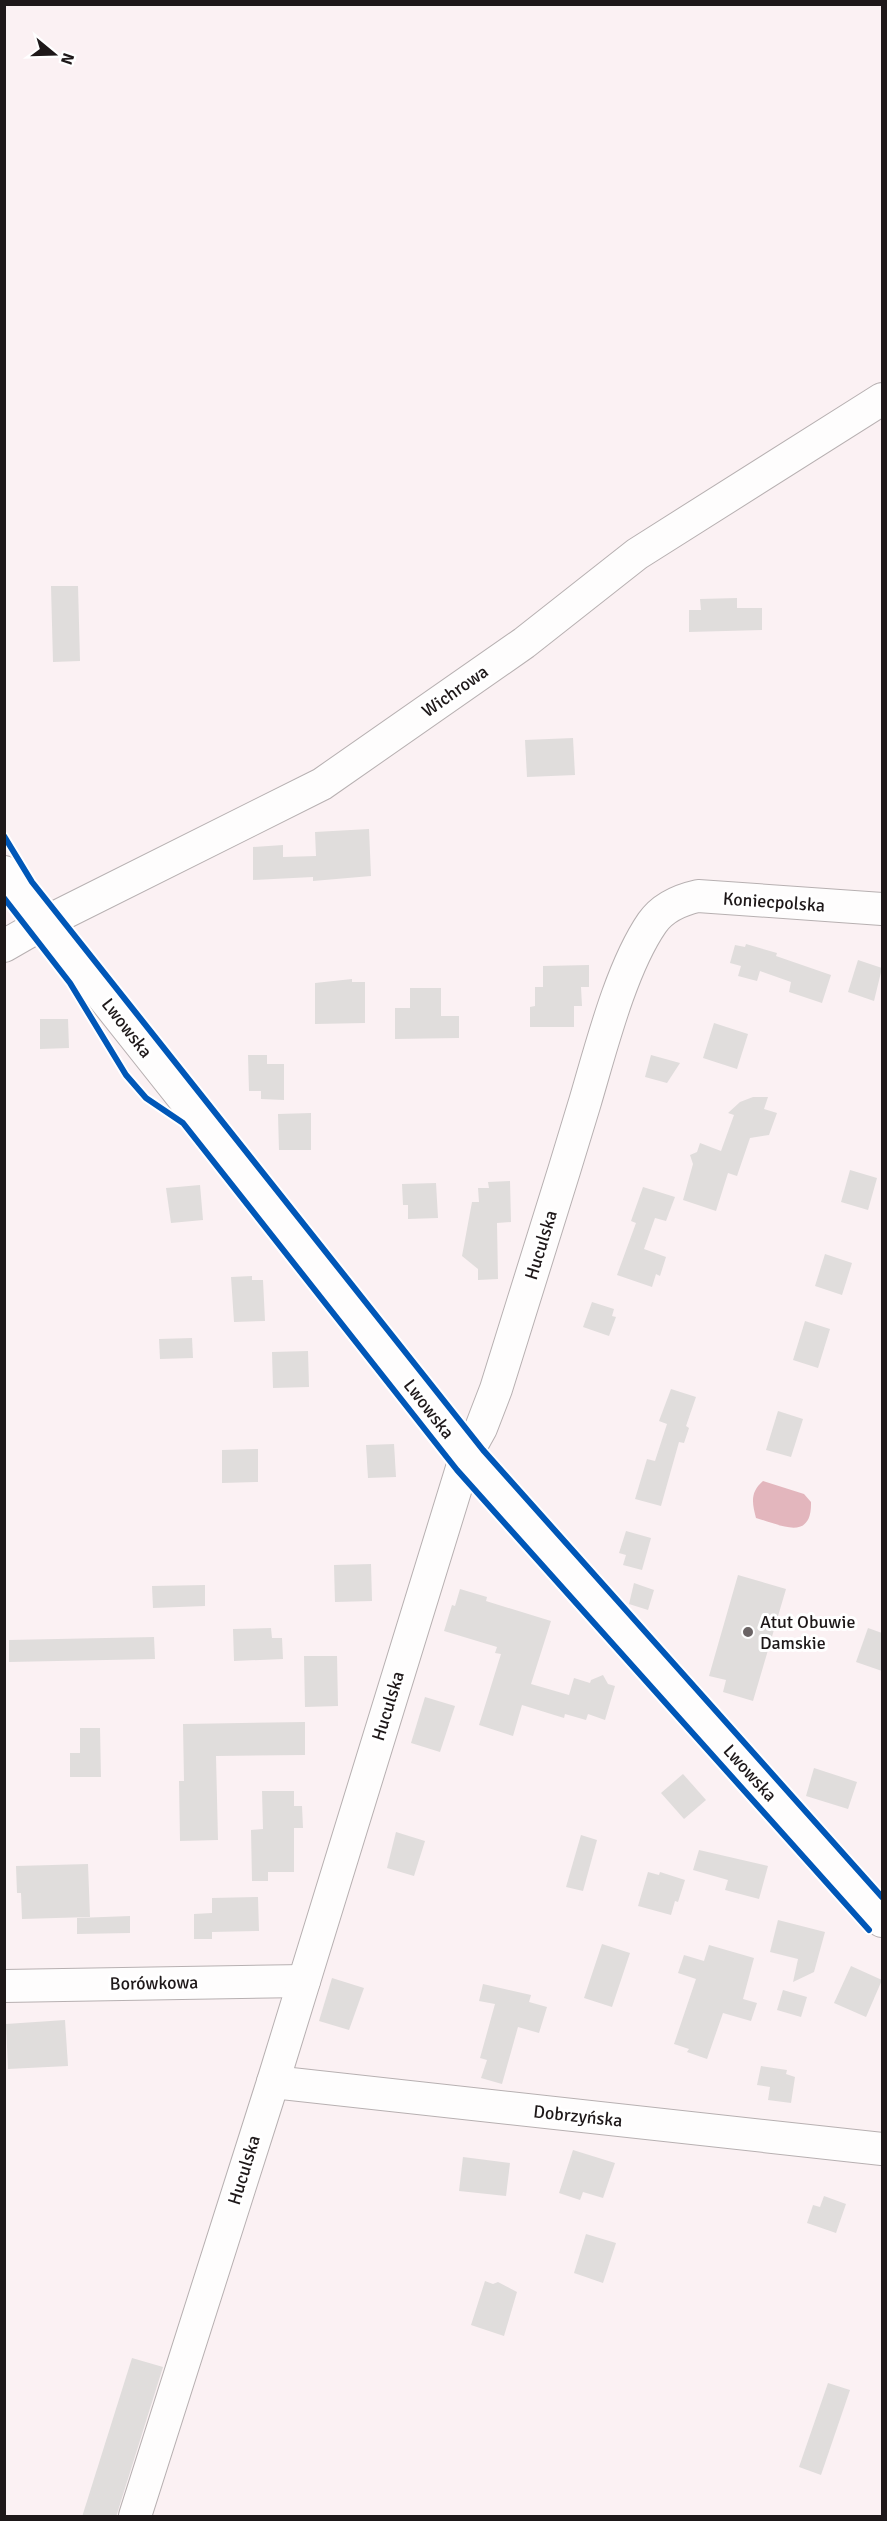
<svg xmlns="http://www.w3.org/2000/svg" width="887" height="2521" viewBox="0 0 887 2521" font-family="Signika,sans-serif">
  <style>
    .water { fill: #e3b6bd }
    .building { fill: #e0dddc }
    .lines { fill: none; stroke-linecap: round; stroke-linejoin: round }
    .minor-casing { stroke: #b7b0b1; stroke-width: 34 }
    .minor { stroke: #fefdfd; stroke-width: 32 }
    .cycleway-casing { stroke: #fff; stroke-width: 10 }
    .cycleway { stroke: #0057b8; stroke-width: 6 }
    .poi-dot { fill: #6b6465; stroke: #fff; stroke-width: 2 }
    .labels { text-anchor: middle; stroke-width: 6; stroke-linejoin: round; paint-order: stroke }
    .street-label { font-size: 18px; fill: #1e1819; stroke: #fff }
    .poi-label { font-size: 18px; fill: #1e1819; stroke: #fff; text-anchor: start }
  </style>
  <rect width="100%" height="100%" fill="#fbf1f3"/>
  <!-- water -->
  <path class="water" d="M 763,1481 L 804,1494 L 811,1502 C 812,1542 781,1525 756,1518 C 752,1503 750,1492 763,1481 Z"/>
  <!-- building -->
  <g class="building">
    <polygon points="51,586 78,586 80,661 53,662"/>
    <polygon points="737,598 737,608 762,608 762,630 689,632 689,610 701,610 700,599"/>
    <polygon points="573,738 575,775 527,777 525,740"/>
    <polygon points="369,829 371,876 313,881 313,877 253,880 253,847 283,845 283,857 316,856 315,832"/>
    <polygon points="746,944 777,953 776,956 831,975 822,1003 789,992 791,982 760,971 757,981 738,976 741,966 730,963 735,945 745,947"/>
    <polygon points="858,960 882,968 874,1001 848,992"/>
    <polygon points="589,965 589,987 581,987 582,1006 574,1006 574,1027 530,1027 530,1007 535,1006 535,987 543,987 543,966"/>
    <polygon points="352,979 352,982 365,982 365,1023 315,1024 315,983"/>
    <polygon points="410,988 441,988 441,1016 459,1016 459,1038 395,1039 395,1008 410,1008"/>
    <polygon points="40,1019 68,1019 69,1048 40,1049"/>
    <polygon points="714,1023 748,1034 737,1069 703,1058"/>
    <polygon points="248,1055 267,1055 267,1064 284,1064 284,1100 261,1099 261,1091 249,1091"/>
    <polygon points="651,1055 680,1063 667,1083 645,1077"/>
    <polygon points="753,1097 768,1097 764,1109 777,1113 769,1135 750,1138 737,1176 728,1173 716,1211 683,1200 693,1164 690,1155 697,1152 700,1143 721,1151 734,1115 728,1113 740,1102"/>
    <polygon points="311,1113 311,1150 279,1150 278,1114"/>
    <polygon points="850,1170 877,1178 868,1210 841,1202"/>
    <polygon points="510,1181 511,1222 497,1223 498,1279 478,1280 478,1269 462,1256 472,1202 479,1202 478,1188 489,1188 488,1182"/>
    <polygon points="436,1183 438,1218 408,1219 408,1205 403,1205 402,1184"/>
    <polygon points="200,1185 203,1220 171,1223 166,1188"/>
    <polygon points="643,1187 675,1197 666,1221 655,1218 644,1249 666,1257 660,1276 656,1274 652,1287 617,1275 636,1223 631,1221"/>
    <polygon points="825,1254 852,1263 842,1295 815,1286"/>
    <polygon points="252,1276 252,1280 263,1280 265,1321 234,1322 231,1277"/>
    <polygon points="592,1302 614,1309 612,1316 616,1317 609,1336 583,1327"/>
    <polygon points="805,1321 830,1329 818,1368 793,1360"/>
    <polygon points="192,1338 193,1358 160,1359 159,1339"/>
    <polygon points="308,1351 309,1387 273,1388 272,1352"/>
    <polygon points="671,1389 696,1397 686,1426 689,1428 684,1443 679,1442 661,1506 635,1499 647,1459 655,1461 667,1424 659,1421"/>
    <polygon points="778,1411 803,1419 791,1457 766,1450"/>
    <polygon points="394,1444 396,1477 368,1478 366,1445"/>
    <polygon points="258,1449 258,1482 222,1483 222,1450"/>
    <polygon points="626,1531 651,1538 642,1570 623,1565 626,1555 619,1553"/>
    <polygon points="371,1564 372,1601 335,1602 334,1565"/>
    <polygon points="738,1575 786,1589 753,1701 723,1692 726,1680 709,1676"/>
    <polygon points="634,1583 654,1590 648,1610 629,1604"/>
    <polygon points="205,1585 205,1606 153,1608 152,1586"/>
    <polygon points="460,1589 487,1597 486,1601 551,1621 531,1684 569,1695 574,1678 590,1683 591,1680 603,1675 608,1684 615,1686 605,1720 588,1714 586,1720 565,1714 564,1718 522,1705 513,1736 479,1725 501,1654 495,1653 497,1647 444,1631 452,1605 455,1606"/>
    <polygon points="271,1628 272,1638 282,1638 283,1659 234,1661 233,1629"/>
    <polygon points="868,1628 882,1633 882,1671 856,1662"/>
    <polygon points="154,1637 155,1659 9,1662 9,1640"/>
    <polygon points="304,1656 337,1656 338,1706 305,1707"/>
    <polygon points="425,1697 455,1706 440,1752 411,1743"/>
    <polygon points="305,1722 305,1755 216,1756 218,1840 180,1841 179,1781 184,1781 183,1724"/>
    <polygon points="80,1728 100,1728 101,1777 70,1777 70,1753 80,1753"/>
    <polygon points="814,1768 857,1782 848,1809 806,1796"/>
    <polygon points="683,1774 706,1800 684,1819 661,1793"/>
    <polygon points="262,1791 294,1791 294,1806 302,1806 303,1828 294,1828 294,1872 268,1872 268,1881 252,1881 251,1830 263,1829"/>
    <polygon points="396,1832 425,1841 414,1876 387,1868"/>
    <polygon points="581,1835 597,1840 583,1891 566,1887"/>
    <polygon points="699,1850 768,1866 759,1899 725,1890 728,1880 693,1870"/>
    <polygon points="88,1864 90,1917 22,1919 21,1893 17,1893 16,1866"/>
    <polygon points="648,1872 659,1875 660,1872 685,1880 678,1902 675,1901 671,1915 638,1906"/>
    <polygon points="258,1897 259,1931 212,1932 212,1939 194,1939 194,1914 212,1913 212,1898"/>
    <polygon points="130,1916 130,1933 77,1934 77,1918"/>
    <polygon points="778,1920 825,1932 814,1972 793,1982 798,1959 770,1952"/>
    <polygon points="602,1944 630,1953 612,2007 584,1998"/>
    <polygon points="709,1945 754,1958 743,1999 757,2003 751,2021 723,2013 707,2059 687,2052 689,2049 674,2044 696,1979 678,1973 684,1955 704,1961"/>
    <polygon points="851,1966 882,1980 866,2017 834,2003"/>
    <polygon points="332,1978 364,1988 349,2030 319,2021"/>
    <polygon points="483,1984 531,1995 529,2002 547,2007 539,2033 518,2027 502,2084 481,2078 487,2060 480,2058 495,2004 479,2001"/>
    <polygon points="783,1990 807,1997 801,2017 777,2010"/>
    <polygon points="65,2020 68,2066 8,2069 6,2024"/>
    <polygon points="761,2066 787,2070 786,2074 795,2077 791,2103 768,2100 770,2087 757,2085"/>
    <polygon points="573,2150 615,2163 603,2198 583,2192 580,2200 559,2193"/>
    <polygon points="463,2157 510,2163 506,2196 459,2191"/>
    <polygon points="824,2196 846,2204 836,2233 807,2223 813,2205 820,2207"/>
    <polygon points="586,2234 616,2243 603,2283 574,2273"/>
    <polygon points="485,2281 493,2284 498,2282 517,2292 504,2336 471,2325"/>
    <polygon points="132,2358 163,2367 116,2517 82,2517"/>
    <polygon points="828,2383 850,2390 821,2475 799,2467"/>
  </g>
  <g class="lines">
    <defs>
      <g id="minor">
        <polyline points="4,872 466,1455 882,1921"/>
        <polyline points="4,946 44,923 322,784 524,643 637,554 882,399"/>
        <polyline points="4,1986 304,1981"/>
        <polyline points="273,2082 882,2149"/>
        <path d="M 135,2516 L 273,2082 L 466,1455 L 481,1428 L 496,1389 C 526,1294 556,1198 585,1102 C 601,1048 621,968 652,923 C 663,907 680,900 698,896 L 882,909"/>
      </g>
    </defs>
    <!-- minor casing -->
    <use href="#minor" class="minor-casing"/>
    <!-- minor -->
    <use href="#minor" class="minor"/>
    <defs>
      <g id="cycleway">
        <polyline points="4,836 32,882 483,1450 882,1897"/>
        <polyline points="4,898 70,983 126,1075 146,1098 183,1123 457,1470 869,1930"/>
      </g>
    </defs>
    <!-- cycleway casing -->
    <use href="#cycleway" class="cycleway-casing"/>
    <!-- cycleway -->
    <use href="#cycleway" class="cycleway"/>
  </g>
  <!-- markers -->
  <circle class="poi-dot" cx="748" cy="1632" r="6"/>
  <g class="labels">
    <!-- street labels -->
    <g class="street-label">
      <text transform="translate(455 691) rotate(-35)" y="6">Wichrowa</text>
      <text transform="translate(774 902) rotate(4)" y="6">Koniecpolska</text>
      <text transform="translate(127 1028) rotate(52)" y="6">Lwowska</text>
      <text transform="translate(541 1245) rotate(-73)" y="6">Huculska</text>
      <text transform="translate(429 1409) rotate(52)" y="6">Lwowska</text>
      <text transform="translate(388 1706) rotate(-73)" y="6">Huculska</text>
      <text transform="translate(750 1773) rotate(48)" y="6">Lwowska</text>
      <text transform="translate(154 1983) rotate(-1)" y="6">Borówkowa</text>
      <text transform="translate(578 2116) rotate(6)" y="6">Dobrzyńska</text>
      <text transform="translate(244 2170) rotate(-73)" y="6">Huculska</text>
    </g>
    <!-- poi labels -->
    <g class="poi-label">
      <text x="760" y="1628">Atut Obuwie<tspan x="760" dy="21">Damskie</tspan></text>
    </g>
  </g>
  <!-- border -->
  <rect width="887" height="2521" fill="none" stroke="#1e1819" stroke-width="12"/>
  <!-- north arrow -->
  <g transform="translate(54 54) rotate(109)" stroke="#ffffff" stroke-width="4.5" paint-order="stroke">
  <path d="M0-4.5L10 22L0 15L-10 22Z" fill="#1e1819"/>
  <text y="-9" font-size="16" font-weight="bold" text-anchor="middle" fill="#1e1819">N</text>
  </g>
</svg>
